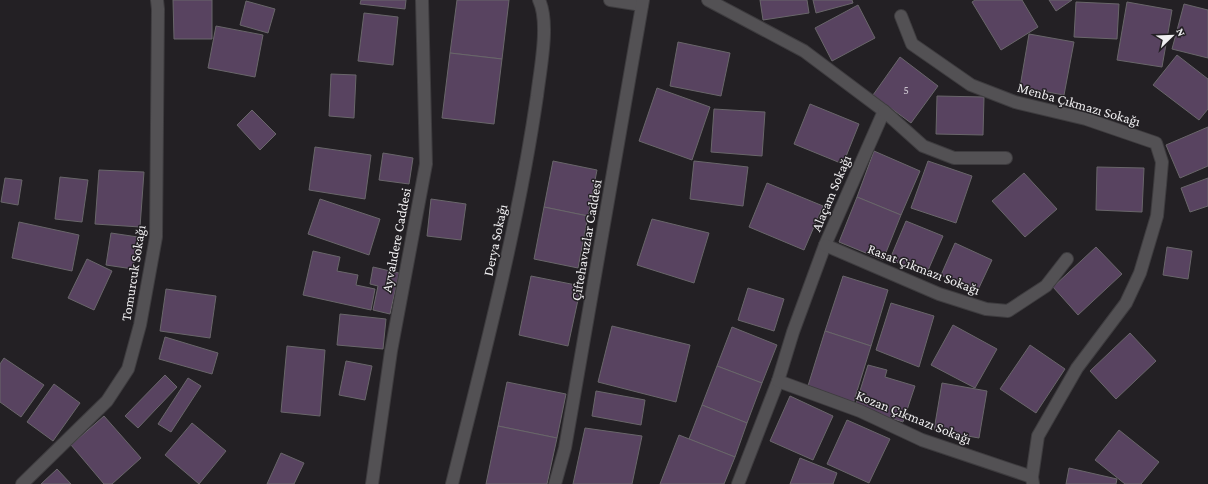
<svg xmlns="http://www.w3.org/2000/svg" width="1208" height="484" viewBox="0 0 1208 484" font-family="'Crimson Pro',serif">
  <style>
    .building { fill: #584360; stroke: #69666a }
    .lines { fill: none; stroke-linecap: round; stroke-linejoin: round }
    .minor-casing { stroke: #3e3c3f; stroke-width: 14 }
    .minor { stroke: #535154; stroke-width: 12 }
    .labels { text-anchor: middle; stroke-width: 3; stroke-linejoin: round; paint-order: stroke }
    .number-label { font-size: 12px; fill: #cac4cd }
    .street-label { font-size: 14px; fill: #f0eff1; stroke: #232024 }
  </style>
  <rect width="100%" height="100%" fill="#232024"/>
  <!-- building -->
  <g class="building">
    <polygon points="173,0 212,0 212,39 174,39"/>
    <polygon points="361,0 406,0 405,9 360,4"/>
    <polygon points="457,0 509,0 502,59 450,53"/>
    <polygon points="760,0 807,0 809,13 763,20"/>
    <polygon points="813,0 852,0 853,3 816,13"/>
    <polygon points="975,0 1022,0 1038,27 1001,50 972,2"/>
    <polygon points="1049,0 1072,0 1056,11"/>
    <polygon points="246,1 275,9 268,33 240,25"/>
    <polygon points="1076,2 1119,4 1117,39 1074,37"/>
    <polygon points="1127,2 1172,10 1162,67 1117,60"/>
    <polygon points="1184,4 1208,10 1208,58 1172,49"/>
    <polygon points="858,5 875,38 832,61 815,28"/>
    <polygon points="364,13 398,17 393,65 358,61"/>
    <polygon points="216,26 263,35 255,77 208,68"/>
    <polygon points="1029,34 1074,42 1064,95 1020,87"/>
    <polygon points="678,42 730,53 721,96 670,86"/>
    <polygon points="450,53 502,59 494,124 442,118"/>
    <polygon points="1177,55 1208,79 1208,109 1199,120 1153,85"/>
    <polygon points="900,57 938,86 911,123 873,95"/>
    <polygon points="331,74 356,75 354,118 329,116"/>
    <polygon points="657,88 710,107 692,160 639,141"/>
    <polygon points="937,96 984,97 983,135 936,134"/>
    <polygon points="810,104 859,124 843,164 794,144"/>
    <polygon points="714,109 765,112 762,156 711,152"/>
    <polygon points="252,110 276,134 260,150 237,125"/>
    <polygon points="1208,127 1208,166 1180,178 1166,145"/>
    <polygon points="315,147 371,155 365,199 309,190"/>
    <polygon points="874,151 920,171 901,215 857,197"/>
    <polygon points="383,153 413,158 409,184 379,180"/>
    <polygon points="553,161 597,170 588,216 544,207"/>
    <polygon points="694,161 748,167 743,206 690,199"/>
    <polygon points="928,161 972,176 956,223 911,208"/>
    <polygon points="1097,167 1144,168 1142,212 1096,210"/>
    <polygon points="99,170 144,172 140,227 95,224"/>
    <polygon points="1024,173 1057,209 1025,237 992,201"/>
    <polygon points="60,177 88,180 82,222 55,219"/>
    <polygon points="5,178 22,180 18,205 1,202"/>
    <polygon points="1208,178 1208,206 1190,212 1181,188"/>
    <polygon points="767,183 823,206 804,250 749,227"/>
    <polygon points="857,197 901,215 883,260 839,242"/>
    <polygon points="320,199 380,219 369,255 308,234"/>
    <polygon points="431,199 466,204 461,240 427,236"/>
    <polygon points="544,207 588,216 578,268 534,259"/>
    <polygon points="652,219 709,233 694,283 637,265"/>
    <polygon points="906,221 943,236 926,275 890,259"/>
    <polygon points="19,222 79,235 72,271 12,258"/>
    <polygon points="111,233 138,237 133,269 106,265"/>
    <polygon points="955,243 992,260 977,292 941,275"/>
    <polygon points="1096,247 1122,274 1078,315 1053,287"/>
    <polygon points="1167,247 1192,251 1188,279 1163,275"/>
    <polygon points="313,251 340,257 337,271 358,275 356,285 375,289 371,310 303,295"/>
    <polygon points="87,259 112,271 94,310 68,298"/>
    <polygon points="373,267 399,273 390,314 373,310 378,286 370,284"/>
    <polygon points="531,276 581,286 568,346 519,335"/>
    <polygon points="843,276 888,290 871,346 825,331"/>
    <polygon points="748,288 784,299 774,331 738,320"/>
    <polygon points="166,289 216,296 210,338 160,331"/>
    <polygon points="891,303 934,316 919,367 876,350"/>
    <polygon points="340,314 386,319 383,349 337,345"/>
    <polygon points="953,325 997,349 975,388 931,365"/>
    <polygon points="612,326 690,345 676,402 598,382"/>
    <polygon points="732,327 777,345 762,383 717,366"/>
    <polygon points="825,331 871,346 853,404 807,389"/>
    <polygon points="1130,333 1156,361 1116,399 1090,371"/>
    <polygon points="165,337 218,353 212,374 159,359"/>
    <polygon points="1030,345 1065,369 1036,413 1000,389"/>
    <polygon points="287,346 325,350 320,416 281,412"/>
    <polygon points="4,358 44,385 21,417 0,402 0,364"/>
    <polygon points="346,361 372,366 365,400 339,395"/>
    <polygon points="868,365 887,370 885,377 915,386 903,422 855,407"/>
    <polygon points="717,366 762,383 747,423 702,405"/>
    <polygon points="165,375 177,387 138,428 125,416"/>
    <polygon points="188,378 201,386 171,432 158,424"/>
    <polygon points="507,382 566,394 557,438 498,426"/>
    <polygon points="942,383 987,391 979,438 934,430"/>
    <polygon points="54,384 80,403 53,441 27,422"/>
    <polygon points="596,391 645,400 641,425 592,416"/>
    <polygon points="790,396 833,416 813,460 770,441"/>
    <polygon points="702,405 747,423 735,457 689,439"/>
    <polygon points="104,416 141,458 112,484 104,484 71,445"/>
    <polygon points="847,420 890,439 869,483 827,464"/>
    <polygon points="192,423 226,451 199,484 165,455"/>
    <polygon points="498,426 557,438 547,484 486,484"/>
    <polygon points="585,428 642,436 632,484 573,484"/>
    <polygon points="1119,430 1159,462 1141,484 1125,484 1095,460"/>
    <polygon points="679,435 735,457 724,484 660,484"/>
    <polygon points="281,453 304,463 294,484 267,484"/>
    <polygon points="800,458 837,473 833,484 790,484"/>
    <polygon points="1069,468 1117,479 1116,484 1066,484"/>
    <polygon points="57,469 71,484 41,484"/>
  </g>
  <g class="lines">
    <defs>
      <g id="minor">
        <polyline points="610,0 642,5"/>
        <polyline points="708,0 804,51 884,111 825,245 793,332 778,381 738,484"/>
        <polyline points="901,16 912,44 971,85 1015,102 1086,119 1156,143 1162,162 1160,185 1157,216 1140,273 1126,303 1077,368 1038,436 1032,477 1033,484"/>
        <polyline points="884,111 923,146 954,158 1006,158"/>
        <polyline points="825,245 939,294 986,309 1008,311 1046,286 1067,259"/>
        <polyline points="778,381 860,411 922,440 1032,477"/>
        <polyline points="22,484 107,401 128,369 140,325 156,237 158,9 157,0"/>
        <polyline points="372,484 391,351 426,164 422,0"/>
        <path d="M 452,484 C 484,355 518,227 537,96 C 540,70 550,23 539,0"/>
        <polyline points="555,484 565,448 643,0"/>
      </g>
    </defs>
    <!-- minor casing -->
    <use href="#minor" class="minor-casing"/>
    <!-- minor -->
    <use href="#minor" class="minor"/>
  </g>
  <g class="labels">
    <!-- number labels -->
    <g class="number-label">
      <text x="906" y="94">5</text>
    </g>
    <!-- street labels -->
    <g class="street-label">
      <text transform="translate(1079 104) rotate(16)" y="5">Menba Çıkmazı Sokağı</text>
      <text transform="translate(831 193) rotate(-67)" y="5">Alaçam Sokağı</text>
      <text transform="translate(396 240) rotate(-79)" y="5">Ayvalıdere Caddesi</text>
      <text transform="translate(495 240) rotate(-78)" y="5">Derya Sokağı</text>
      <text transform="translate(586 240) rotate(-80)" y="5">Çiftehavuzlar Caddesi</text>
      <text transform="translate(924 269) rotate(21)" y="5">Rasat Çıkmazı Sokağı</text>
      <text transform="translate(133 273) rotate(-81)" y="5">Tomurcuk Sokağı</text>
      <text transform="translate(914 417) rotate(22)" y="5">Kozan Çıkmazı Sokağı</text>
    </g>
  </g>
  <!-- north arrow -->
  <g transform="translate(1172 36) rotate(67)" stroke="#232024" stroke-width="3" paint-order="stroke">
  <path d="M0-3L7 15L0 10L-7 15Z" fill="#f0eff1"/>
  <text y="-6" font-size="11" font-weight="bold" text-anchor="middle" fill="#f0eff1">N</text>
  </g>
</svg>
